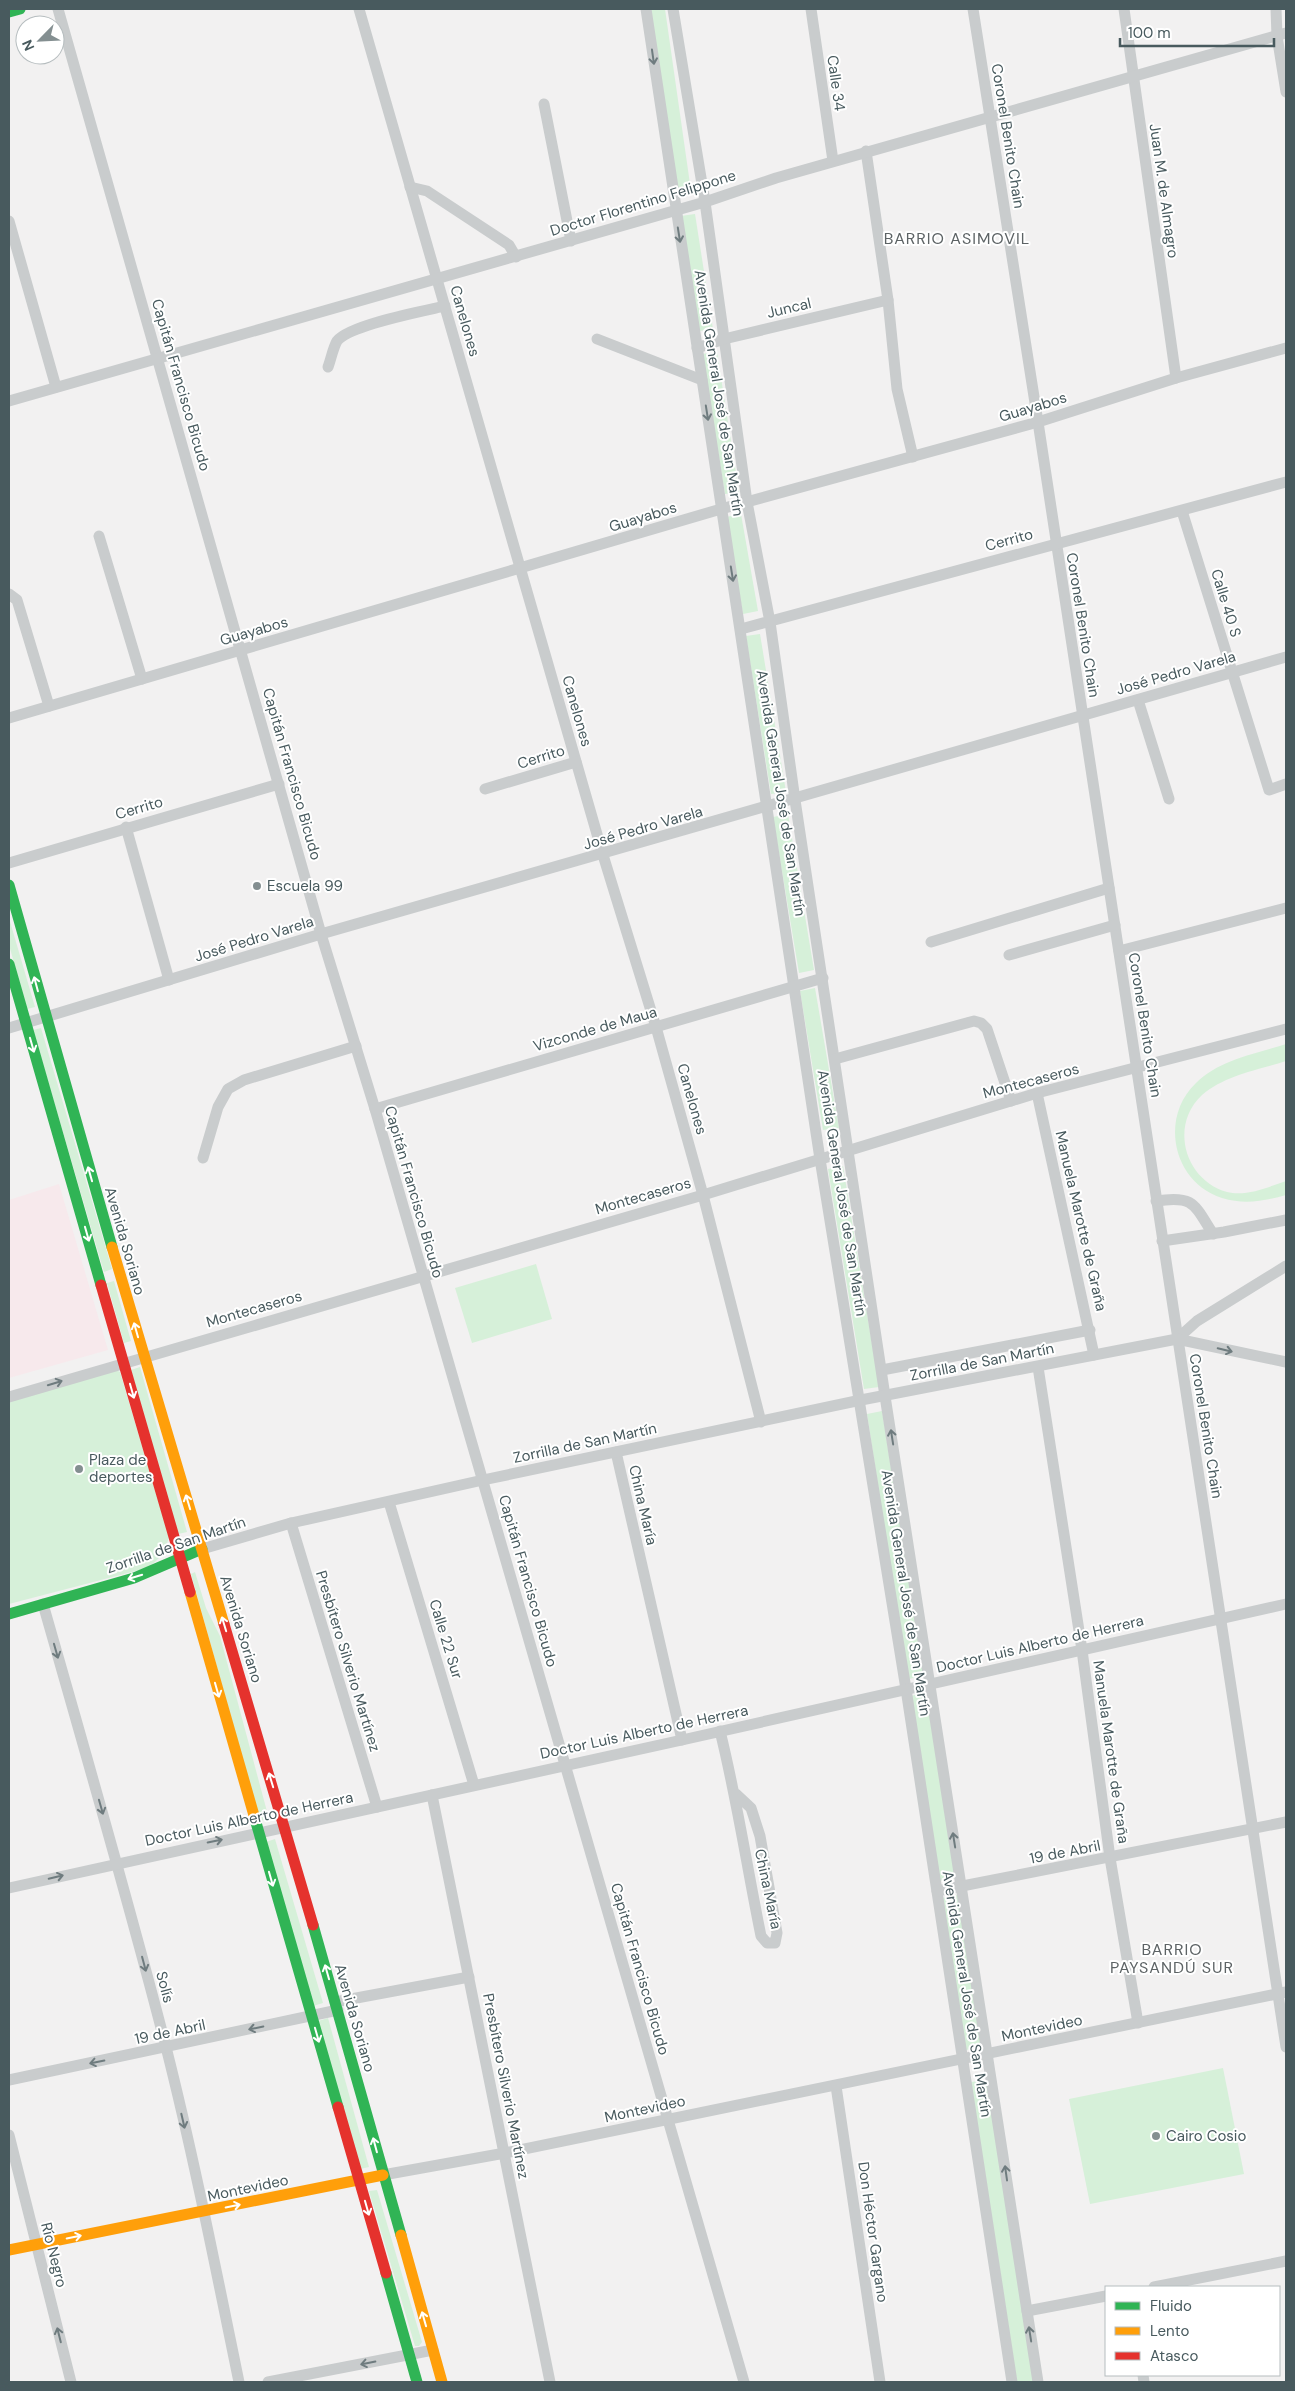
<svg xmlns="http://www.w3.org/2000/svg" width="1295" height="2391" viewBox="0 0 1295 2391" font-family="'DM Sans',sans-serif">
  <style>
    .medical { fill: #f7e9ec }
    .green { fill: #d6f0d9 }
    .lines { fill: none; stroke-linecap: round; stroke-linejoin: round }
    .street { stroke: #c9cccd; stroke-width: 11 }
    .fast { stroke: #30b455; stroke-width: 11 }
    .slow { stroke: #ff9f0a; stroke-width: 11 }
    .jam { stroke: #e5322d; stroke-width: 11 }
    .oneway { stroke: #6f7c7f }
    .oneway2 { stroke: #fff }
    .poi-dot { fill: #848f91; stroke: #fff; stroke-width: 2 }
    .labels { text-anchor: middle; stroke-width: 4; stroke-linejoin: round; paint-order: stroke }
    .street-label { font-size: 15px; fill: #485a5e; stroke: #fff }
    .poi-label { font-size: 15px; fill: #485a5e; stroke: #fff; text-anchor: start }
    .neighbourhood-label { font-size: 16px; letter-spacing: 1px; fill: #5d6365; stroke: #fff }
  </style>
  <rect width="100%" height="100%" fill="#f2f1f1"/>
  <!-- medical -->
  <polygon class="medical" points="59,1184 108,1350 9,1378 9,1200"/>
  <!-- green -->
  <g class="green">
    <polygon points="651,9 665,9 691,191 677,193"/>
    <polygon points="695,214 713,329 699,331 681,216"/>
    <polygon points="717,352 739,492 725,494 702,354"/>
    <polygon points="741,514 758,611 743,614 726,517"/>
    <polygon points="760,634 786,792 771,794 746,636"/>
    <polygon points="788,814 814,970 799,973 773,817"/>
    <polygon points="9,918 35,1007 27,1009 9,945"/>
    <polygon points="815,988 839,1128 823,1130 800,991"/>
    <polygon points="41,1028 112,1269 104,1272 33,1030"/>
    <path d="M 1286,1044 L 1286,1061 C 1258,1070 1225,1075 1202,1095 C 1169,1126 1185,1180 1227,1192 C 1246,1197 1268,1187 1286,1181 L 1286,1195 C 1264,1201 1245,1205 1222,1198 C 1173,1183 1159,1118 1196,1083 C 1219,1060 1255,1054 1286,1044 Z"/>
    <polygon points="843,1166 879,1387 864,1389 828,1169"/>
    <polygon points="536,1264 552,1319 472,1343 455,1288"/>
    <polygon points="114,1281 131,1341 124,1343 107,1283"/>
    <polygon points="140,1367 187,1532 178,1534 131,1370"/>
    <path d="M 114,1369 L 120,1372 L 169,1537 C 165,1552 160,1559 147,1568 L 9,1604 L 9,1401 Z"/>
    <polygon points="882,1411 924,1676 908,1679 867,1414"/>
    <polygon points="195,1572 206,1608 220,1636 269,1819 260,1821 191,1574"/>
    <polygon points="926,1692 955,1878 939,1881 911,1696"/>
    <polygon points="275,1839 323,2003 313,2006 266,1842"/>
    <polygon points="958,1895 982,2047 966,2050 942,1898"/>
    <polygon points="328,2018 369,2167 360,2169 318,2021"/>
    <polygon points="1223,2068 1244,2174 1090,2204 1069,2099"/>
    <polygon points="987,2080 1034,2382 1017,2382 971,2082"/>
    <polygon points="377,2190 422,2342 419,2346 415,2346 369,2191"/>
  </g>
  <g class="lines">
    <!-- street -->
    <g class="street">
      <polyline points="58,9 321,934 375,1109 744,2382"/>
      <polyline points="359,9 603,855 656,1027 703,1195 761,1422"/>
      <polyline points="646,9 820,1159 906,1689 1012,2382"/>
      <polyline points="673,9 705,202 747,502 770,622 795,800 885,1396 1038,2382"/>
      <polyline points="811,9 833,161"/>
      <polyline points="973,9 1038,422 1286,2047"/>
      <polyline points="1124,9 1176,378"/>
      <polyline points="1276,9 1277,36 1286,92"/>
      <polyline points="544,104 571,241"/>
      <polyline points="866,151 888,300 897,389 913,457"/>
      <polyline points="410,187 427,191 509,245 516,257"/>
      <polyline points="9,221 56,387"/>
      <polyline points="597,339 702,380"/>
      <polyline points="697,348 724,339 888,300"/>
      <path d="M 328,367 C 331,359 333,348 337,341 C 349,325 423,311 445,306"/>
      <polyline points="9,401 705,202 776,178 1286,33"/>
      <polyline points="1182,511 1269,790 1286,784"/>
      <polyline points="99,536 142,679"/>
      <polyline points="9,594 17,600 49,706"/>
      <polyline points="741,629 1286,482"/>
      <polyline points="1138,700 1169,799"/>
      <polyline points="9,718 721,509 1038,422 1176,378 1286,348"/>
      <polyline points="485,789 576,762"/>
      <polyline points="126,827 169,980"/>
      <polyline points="9,863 279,784"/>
      <polyline points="931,942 1109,888"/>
      <polyline points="1119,951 1286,908"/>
      <polyline points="1009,955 1115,925"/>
      <polyline points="9,1028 321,934 1286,657"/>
      <polyline points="835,1059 974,1021 981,1023 987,1029 1011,1101"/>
      <polyline points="1037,1093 1094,1355"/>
      <polyline points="375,1109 823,978"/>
      <polyline points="203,1158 218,1107 228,1089 244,1080 356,1046"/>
      <path d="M 1156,1201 C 1194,1195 1194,1204 1213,1234"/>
      <polyline points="1162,1241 1224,1232 1286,1220"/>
      <polyline points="1177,1339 1197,1321 1286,1266"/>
      <polyline points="1038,1367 1082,1650 1110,1858 1138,2023"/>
      <polyline points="882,1370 1090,1330"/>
      <polyline points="9,1397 703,1195 1037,1093 1286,1029"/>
      <polyline points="616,1452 682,1740"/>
      <polyline points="389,1502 474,1785"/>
      <polyline points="291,1523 377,1807"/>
      <polyline points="202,1549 291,1523 483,1480 861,1400 1177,1339 1286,1362"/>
      <path d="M 43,1604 C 85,1751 128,1899 166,2047 C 194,2158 216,2270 239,2382"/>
      <path d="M 720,1731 C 737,1799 747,1868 761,1936 L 767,1943 L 775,1943 L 777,1933 L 760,1836 L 751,1808 L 736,1794"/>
      <polyline points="432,1795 550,2382"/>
      <polyline points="9,1888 682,1740 1286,1604"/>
      <polyline points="937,1891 1286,1822"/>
      <polyline points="335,2002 469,1977"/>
      <polyline points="9,2080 338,2010"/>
      <polyline points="836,2086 880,2382"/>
      <polyline points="9,2135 71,2382"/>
      <polyline points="383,2175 505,2153 1286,1992"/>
      <polyline points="1154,2287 1286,2261"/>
      <polyline points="1027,2311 1106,2296"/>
      <polyline points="1143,2375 1144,2382"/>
      <polyline points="268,2382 433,2350"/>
    </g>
    <!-- fast -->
    <g class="fast">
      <polyline points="9,12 20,9"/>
      <polyline points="9,885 112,1247"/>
      <polyline points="9,964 101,1285"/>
      <polyline points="9,1614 134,1578 202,1549"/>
      <polyline points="255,1819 338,2107"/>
      <polyline points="313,1925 401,2235"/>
      <polyline points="386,2273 417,2382"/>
    </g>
    <!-- slow -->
    <g class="slow">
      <polyline points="112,1247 224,1624"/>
      <polyline points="190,1592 255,1819"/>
      <polyline points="401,2235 442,2382"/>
      <polyline points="9,2250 383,2175"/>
    </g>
    <!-- jam -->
    <g class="jam">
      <polyline points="101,1285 190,1592"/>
      <polyline points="224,1624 313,1925"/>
      <polyline points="338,2107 386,2273"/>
    </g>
  </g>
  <!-- one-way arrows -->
  <defs><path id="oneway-shaft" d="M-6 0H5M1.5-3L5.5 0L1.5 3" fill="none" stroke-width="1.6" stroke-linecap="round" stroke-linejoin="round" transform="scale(1.25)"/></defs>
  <g class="oneway">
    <use href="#oneway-shaft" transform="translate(653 57) rotate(82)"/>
    <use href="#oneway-shaft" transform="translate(679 235) rotate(81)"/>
    <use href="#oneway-shaft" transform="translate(707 413) rotate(81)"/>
    <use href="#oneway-shaft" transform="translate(732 574) rotate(81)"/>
    <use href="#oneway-shaft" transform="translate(1225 1350) rotate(13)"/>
    <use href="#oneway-shaft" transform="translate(55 1383) rotate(-17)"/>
    <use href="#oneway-shaft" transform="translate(892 1437) rotate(-99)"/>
    <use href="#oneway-shaft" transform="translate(56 1651) rotate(74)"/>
    <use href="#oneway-shaft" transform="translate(101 1807) rotate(74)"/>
    <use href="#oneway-shaft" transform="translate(954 1840) rotate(-99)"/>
    <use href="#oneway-shaft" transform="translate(215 1841) rotate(-12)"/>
    <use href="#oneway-shaft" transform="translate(56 1877) rotate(-13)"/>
    <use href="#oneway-shaft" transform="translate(144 1964) rotate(75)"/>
    <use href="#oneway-shaft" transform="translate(256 2028) rotate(168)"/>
    <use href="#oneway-shaft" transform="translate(97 2062) rotate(169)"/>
    <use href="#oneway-shaft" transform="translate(183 2121) rotate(77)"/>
    <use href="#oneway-shaft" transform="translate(1006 2173) rotate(-98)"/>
    <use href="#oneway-shaft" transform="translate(1030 2334) rotate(-99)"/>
    <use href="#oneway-shaft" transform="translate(59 2335) rotate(-104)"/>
    <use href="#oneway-shaft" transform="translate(368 2363) rotate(169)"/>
  </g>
  <g class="oneway2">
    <use href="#oneway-shaft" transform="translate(36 984) rotate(-105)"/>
    <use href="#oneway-shaft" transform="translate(32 1045) rotate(74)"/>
    <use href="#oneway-shaft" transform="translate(90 1174) rotate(-106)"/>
    <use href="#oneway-shaft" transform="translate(87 1234) rotate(74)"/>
    <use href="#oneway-shaft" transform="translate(136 1330) rotate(-106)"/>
    <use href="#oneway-shaft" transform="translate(132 1391) rotate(74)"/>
    <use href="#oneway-shaft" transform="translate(188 1502) rotate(-107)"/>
    <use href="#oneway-shaft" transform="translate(135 1577) rotate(163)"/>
    <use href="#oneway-shaft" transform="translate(224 1624) rotate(-107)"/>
    <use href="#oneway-shaft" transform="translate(217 1690) rotate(74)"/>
    <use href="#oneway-shaft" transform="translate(271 1780) rotate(-107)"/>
    <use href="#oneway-shaft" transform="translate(271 1879) rotate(74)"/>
    <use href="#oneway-shaft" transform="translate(327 1972) rotate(-106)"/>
    <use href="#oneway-shaft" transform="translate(317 2035) rotate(74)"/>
    <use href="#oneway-shaft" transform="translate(375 2145) rotate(-105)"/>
    <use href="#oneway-shaft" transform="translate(233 2206) rotate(-12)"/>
    <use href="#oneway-shaft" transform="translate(367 2208) rotate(74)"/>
    <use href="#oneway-shaft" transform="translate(74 2237) rotate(-11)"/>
    <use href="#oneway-shaft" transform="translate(424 2319) rotate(-106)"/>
  </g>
  <!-- markers -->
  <g class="poi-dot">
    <circle cx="257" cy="886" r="5"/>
    <circle cx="79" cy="1469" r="5"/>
    <circle cx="1156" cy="2136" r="5"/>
  </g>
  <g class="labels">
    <!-- street labels -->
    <g class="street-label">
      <text transform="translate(836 83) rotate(82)" y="5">Calle 34</text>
      <text transform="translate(1008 136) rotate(81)" y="5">Coronel Benito Chain</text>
      <text transform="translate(1164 191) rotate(82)" y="5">Juan M. de Almagro</text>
      <text transform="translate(643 203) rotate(-17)" y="5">Doctor Florentino Felippone</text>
      <text transform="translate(789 308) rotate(-13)" y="5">Juncal</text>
      <text transform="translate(465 321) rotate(74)" y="5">Canelones</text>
      <text transform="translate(181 385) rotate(74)" y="5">Capitán Francisco Bicudo</text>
      <text transform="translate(719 393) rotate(81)" y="5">Avenida General José de San Martín</text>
      <text transform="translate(1033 407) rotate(-17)" y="5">Guayabos</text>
      <text transform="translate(643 517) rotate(-17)" y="5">Guayabos</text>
      <text transform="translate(1009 540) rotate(-15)" y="5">Cerrito</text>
      <text transform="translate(1226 603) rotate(73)" y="5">Calle 40 S</text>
      <text transform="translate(1083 625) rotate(81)" y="5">Coronel Benito Chain</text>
      <text transform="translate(254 631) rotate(-16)" y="5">Guayabos</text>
      <text transform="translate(1176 673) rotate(-16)" y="5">José Pedro Varela</text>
      <text transform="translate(577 711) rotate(74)" y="5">Canelones</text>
      <text transform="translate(541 757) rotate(-17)" y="5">Cerrito</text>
      <text transform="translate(292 774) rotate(74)" y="5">Capitán Francisco Bicudo</text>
      <text transform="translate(781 793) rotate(81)" y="5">Avenida General José de San Martín</text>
      <text transform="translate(139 808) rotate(-16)" y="5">Cerrito</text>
      <text transform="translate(643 828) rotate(-16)" y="5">José Pedro Varela</text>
      <text transform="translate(254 939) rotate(-17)" y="5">José Pedro Varela</text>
      <text transform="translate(1145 1025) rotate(81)" y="5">Coronel Benito Chain</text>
      <text transform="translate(595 1029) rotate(-16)" y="5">Vizconde de Maua</text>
      <text transform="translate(1031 1081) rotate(-15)" y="5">Montecaseros</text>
      <text transform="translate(692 1099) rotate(74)" y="5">Canelones</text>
      <text transform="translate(414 1192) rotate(74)" y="5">Capitán Francisco Bicudo</text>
      <text transform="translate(842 1193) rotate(81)" y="5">Avenida General José de San Martín</text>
      <text transform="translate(643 1196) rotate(-16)" y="5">Montecaseros</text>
      <text transform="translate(1081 1221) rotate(77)" y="5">Manuela Marotte de Graña</text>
      <text transform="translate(125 1241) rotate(74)" y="5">Avenida Soriano</text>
      <text transform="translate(254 1309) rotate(-16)" y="5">Montecaseros</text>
      <text transform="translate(982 1362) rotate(-11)" y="5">Zorrilla de San Martín</text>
      <text transform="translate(1206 1426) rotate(81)" y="5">Coronel Benito Chain</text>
      <text transform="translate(585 1443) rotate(-12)" y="5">Zorrilla de San Martín</text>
      <text transform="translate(643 1505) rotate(77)" y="5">China María</text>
      <text transform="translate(176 1545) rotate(-19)" y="5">Zorrilla de San Martín</text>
      <text transform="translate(528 1581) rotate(74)" y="5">Capitán Francisco Bicudo</text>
      <text transform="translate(906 1593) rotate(81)" y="5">Avenida General José de San Martín</text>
      <text transform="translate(241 1629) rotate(73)" y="5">Avenida Soriano</text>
      <text transform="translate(446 1639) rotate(73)" y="5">Calle 22 Sur</text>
      <text transform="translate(1040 1644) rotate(-13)" y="5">Doctor Luis Alberto de Herrera</text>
      <text transform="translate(348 1661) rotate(73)" y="5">Presbítero Silverio Martínez</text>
      <text transform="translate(644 1732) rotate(-12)" y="5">Doctor Luis Alberto de Herrera</text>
      <text transform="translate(1111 1752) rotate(82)" y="5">Manuela Marotte de Graña</text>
      <text transform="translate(249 1819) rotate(-12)" y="5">Doctor Luis Alberto de Herrera</text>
      <text transform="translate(1065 1852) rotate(-11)" y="5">19 de Abril</text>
      <text transform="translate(768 1889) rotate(78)" y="5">China María</text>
      <text transform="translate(640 1969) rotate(74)" y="5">Capitán Francisco Bicudo</text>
      <text transform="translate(165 1987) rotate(75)" y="5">Solís</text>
      <text transform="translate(967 1994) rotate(81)" y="5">Avenida General José de San Martín</text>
      <text transform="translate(355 2018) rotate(74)" y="5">Avenida Soriano</text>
      <text transform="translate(1042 2028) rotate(-12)" y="5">Montevideo</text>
      <text transform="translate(170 2032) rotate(-12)" y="5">19 de Abril</text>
      <text transform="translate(506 2086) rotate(79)" y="5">Presbítero Silverio Martínez</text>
      <text transform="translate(645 2109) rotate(-12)" y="5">Montevideo</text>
      <text transform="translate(248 2188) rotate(-12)" y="5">Montevideo</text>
      <text transform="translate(873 2232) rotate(82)" y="5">Don Héctor Gargano</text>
      <text transform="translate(54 2255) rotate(76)" y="5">Río Negro</text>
    </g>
    <!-- poi labels -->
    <g class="poi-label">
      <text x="267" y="891">Escuela 99</text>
      <text x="89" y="1465">Plaza de<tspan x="89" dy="17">deportes</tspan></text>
      <text x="1166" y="2141">Cairo Cosio</text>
    </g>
    <!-- neighbourhood labels -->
    <g class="neighbourhood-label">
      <text x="957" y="244">BARRIO ASIMOVIL</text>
      <text x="1172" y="1955">BARRIO<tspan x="1172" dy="18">PAYSANDÚ SUR</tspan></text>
    </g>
  </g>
  <!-- border -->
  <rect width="1295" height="2391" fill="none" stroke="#485a5e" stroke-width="20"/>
  <!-- legend -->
  <rect x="1105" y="2286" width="175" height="90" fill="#ffffff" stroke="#b6bdbf"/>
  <rect x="1115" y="2302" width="25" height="8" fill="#30b455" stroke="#b6bdbf"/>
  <text x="1150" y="2311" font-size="15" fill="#485a5e">Fluido</text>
  <rect x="1115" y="2327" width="25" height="8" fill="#ff9f0a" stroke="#b6bdbf"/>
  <text x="1150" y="2336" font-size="15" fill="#485a5e">Lento</text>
  <rect x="1115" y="2352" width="25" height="8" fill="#e5322d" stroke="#b6bdbf"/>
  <text x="1150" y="2361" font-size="15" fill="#485a5e">Atasco</text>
  <!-- north arrow -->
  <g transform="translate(40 40) rotate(246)"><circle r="24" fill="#ffffff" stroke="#b6bdbf"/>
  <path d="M0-4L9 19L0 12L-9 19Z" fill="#848f91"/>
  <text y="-8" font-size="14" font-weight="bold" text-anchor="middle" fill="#485a5e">N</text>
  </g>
  <!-- scale -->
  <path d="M1120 38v8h154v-8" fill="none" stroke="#485a5e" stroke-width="2.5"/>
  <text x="1128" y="38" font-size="15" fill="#485a5e" stroke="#ffffff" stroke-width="4" paint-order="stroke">100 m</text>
</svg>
